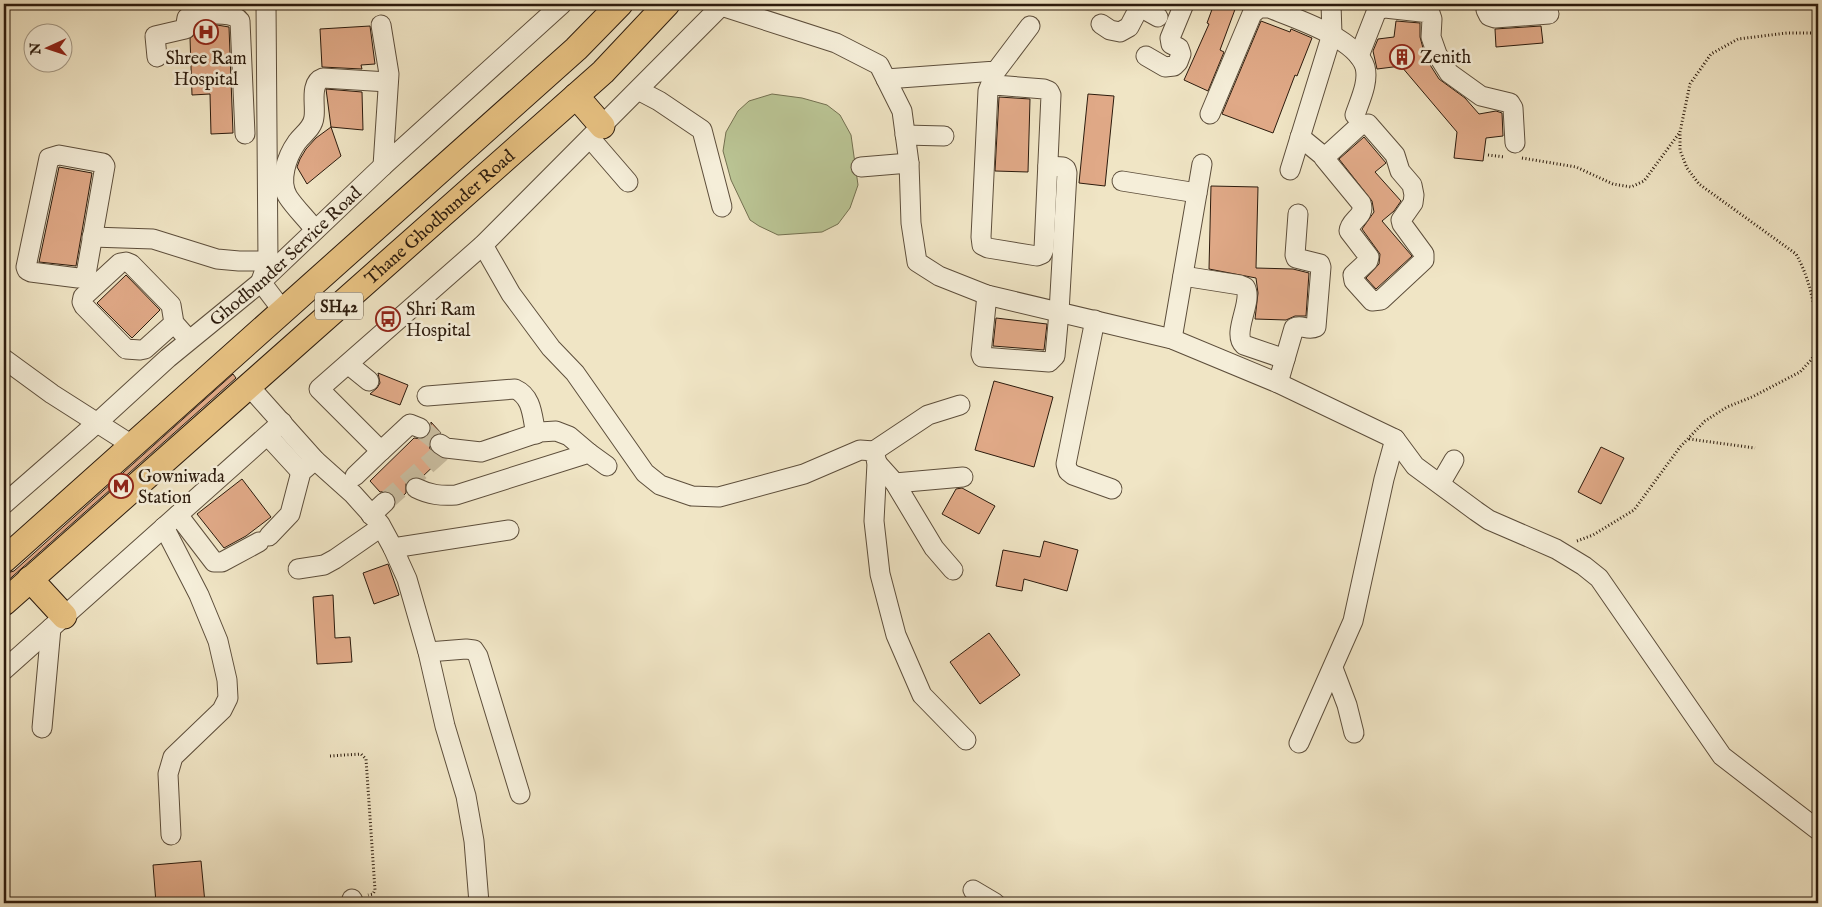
<svg xmlns="http://www.w3.org/2000/svg" width="1822" height="907" viewBox="0 0 1822 907" font-family="'IM FELL English',serif">
  <style>
    .green { fill: #bac494; stroke: #737050 }
    .building { fill: #e0a987; stroke: #2c1b0d }
    .lines { fill: none; stroke-linecap: round; stroke-linejoin: round }
    .minor-tunnel { stroke: #c9bda0; stroke-width: 19; stroke-dasharray: 19 9; stroke-linecap: butt }
    .minor-casing { stroke: #5d4e3b; stroke-width: 21 }
    .major-casing { stroke: #2c1b0d; stroke-width: 27 }
    .path { stroke: #2c1b0d; stroke-width: 3; stroke-dasharray: 1 2.5; stroke-linecap: butt }
    .minor { stroke: #f5eed9; stroke-width: 19 }
    .major { stroke: #e8c282; stroke-width: 25 }
    .labels { text-anchor: middle; stroke-width: 5; stroke-linejoin: round; paint-order: stroke }
    .shield { fill: #f5eed9; stroke: #685a4a; stroke-width: 1 }
    .shield-label { font-size: 16px; font-weight: bold; fill: #2c1b0d }
    .poi-label { font-size: 18px; fill: #2c1b0d; stroke: #f5eed9; text-anchor: start }
    .street-label { font-size: 18px; fill: #2c1b0d; stroke: #f5eed9 }
  </style>
  <rect width="100%" height="100%" fill="#f0e5c5"/>
  <filter id="stains"><feTurbulence type="fractalNoise" baseFrequency=".004" numOctaves="4"/><feColorMatrix values="0 0 0 0 .2 0 0 0 0 .09 0 0 0 0 .02 0 0 0 .5 -.17"/></filter>
  <radialGradient id="worn" r=".72"><stop offset=".6" stop-color="#630" stop-opacity="0"/><stop offset="1" stop-color="#630" stop-opacity=".3"/></radialGradient>
  <!-- green -->
  <polygon class="green" points="772,94 802,98 827,105 840,115 851,135 858,185 850,208 838,224 822,232 778,235 759,226 750,220 731,180 723,151 726,132 738,111 749,101"/>
  <!-- building -->
  <g class="building">
    <polygon points="1214,4 1237,4 1220,50 1224,52 1208,91 1184,80 1209,24 1207,23"/>
    <polygon points="1261,21 1290,32 1291,29 1312,38 1297,76 1295,75 1273,133 1222,114"/>
    <polygon points="1396,21 1420,23 1420,37 1423,48 1427,60 1439,79 1465,98 1479,114 1496,111 1502,113 1503,136 1486,138 1483,161 1454,158 1457,132 1401,66 1377,69 1373,51 1378,39 1394,37"/>
    <polygon points="217,25 229,27 233,133 211,134 210,94 192,95 190,38 193,36 197,26"/>
    <polygon points="370,26 375,64 361,65 362,69 322,67 320,29"/>
    <polygon points="1541,26 1543,43 1496,47 1495,29"/>
    <polygon points="326,89 362,92 363,130 331,127"/>
    <polygon points="1088,94 1114,96 1105,186 1079,183"/>
    <polygon points="999,97 1030,99 1028,172 995,171"/>
    <polygon points="331,127 341,156 307,184 297,167 300,159 306,149 316,138"/>
    <polygon points="1364,137 1386,163 1375,172 1401,201 1394,211 1382,221 1412,256 1376,289 1366,278 1379,264 1380,254 1362,229 1374,212 1372,201 1339,159"/>
    <polygon points="59,167 92,173 76,266 39,262"/>
    <polygon points="1211,186 1258,187 1256,268 1293,269 1309,273 1306,316 1295,316 1286,320 1255,319 1258,293 1256,278 1209,269"/>
    <polygon points="126,275 160,310 132,338 97,303"/>
    <polygon points="996,318 1047,324 1044,350 993,346"/>
    <polygon points="378,373 408,385 400,405 370,394 377,388 380,383"/>
    <polygon points="233,374 236,378 4,584 4,574 14,571"/>
    <polygon points="994,381 1053,397 1034,467 975,450"/>
    <polygon points="431,422 441,433 435,434 431,437 429,443 430,449 434,453 442,458 421,478 415,477 409,479 406,484 406,493 396,502 393,494 388,491 380,492 370,481 414,438 421,439 427,436 431,432"/>
    <polygon points="1601,447 1624,458 1601,504 1578,492"/>
    <polygon points="242,479 271,517 246,536 224,548 197,514"/>
    <polygon points="962,488 995,506 979,534 942,514 956,489"/>
    <polygon points="1044,541 1078,550 1067,591 1024,579 1022,591 996,586 1003,550 1040,557"/>
    <polygon points="388,564 399,595 374,604 363,573"/>
    <polygon points="333,595 335,638 350,637 352,662 317,664 313,597"/>
    <polygon points="989,633 1020,675 980,704 950,662"/>
    <polygon points="201,861 205,903 156,903 153,865"/>
  </g>
  <g class="lines">
    <!-- minor-tunnel -->
    <g class="minor-tunnel">
      <polyline points="420,428 440,444"/>
      <polyline points="385,502 443,451"/>
    </g>
    <defs>
      <g id="minor">
        <polyline points="715,4 836,43 879,65 902,111 909,163 911,223 917,262 939,276 987,295 1172,339 1278,383 1395,439 1415,466 1476,511 1489,520 1556,549 1584,566 1599,578 1722,756 1818,830"/>
        <polyline points="1486,4 1486,10 1489,16 1495,18 1549,14"/>
        <polyline points="1140,7 1158,17"/>
        <polyline points="1101,24 1110,30 1120,32 1129,27 1141,4"/>
        <polyline points="381,25 389,74 383,166"/>
        <polyline points="1146,56 1165,67 1174,66 1178,62 1181,54 1179,48 1171,44 1170,38 1184,4"/>
        <polyline points="1359,56 1377,10 1385,8 1430,13 1432,19 1431,37 1437,54 1449,73 1481,96 1510,103 1513,108 1515,143"/>
        <path d="M 157,57 L 155,36 L 185,29 L 187,18 L 192,15 C 204,15 232,10 240,21 L 245,134"/>
        <polyline points="886,79 996,71 1030,26"/>
        <polygon points="995,85 1044,89 1049,91 1051,95 1044,249 1042,254 1037,256 988,248 982,245 981,237 988,91 990,86"/>
        <polyline points="638,90 659,101 702,130 722,207"/>
        <path d="M 1210,114 L 1252,14 L 1259,8 L 1269,8 C 1294,18 1356,38 1365,67 C 1369,82 1360,100 1355,115"/>
        <polyline points="905,135 944,136"/>
        <path d="M 1300,137 L 1322,155 L 1324,158 L 1361,203 C 1366,217 1350,219 1349,231 L 1369,257 L 1368,261 L 1353,275 L 1354,281 L 1372,301 L 1381,300 L 1424,260 L 1424,254 L 1402,224 L 1401,220 L 1413,203 L 1414,195 L 1412,185 L 1400,171 L 1395,155 L 1368,124 L 1359,126 L 1324,158"/>
        <polyline points="590,138 628,182"/>
        <polygon points="59,155 103,163 105,166 86,274 82,277 78,278 31,272 27,270 26,267 49,158"/>
        <polyline points="861,167 909,163"/>
        <polyline points="1290,170 1332,34 1331,4"/>
        <polyline points="1122,181 1197,193"/>
        <path d="M 315,230 C 307,219 296,209 288,197 C 278,181 287,156 297,142 C 303,134 313,128 314,117 C 316,105 309,83 323,78 L 388,82"/>
        <polyline points="92,237 153,239 217,259 239,261 268,261"/>
        <polyline points="483,245 511,294 551,348 575,373 645,473 660,485 692,496 719,497 804,474 860,450 874,451 877,463 874,521 880,574 896,635 922,695 966,740"/>
        <path d="M 1183,276 L 1240,285 L 1245,287 C 1254,301 1231,333 1244,345 L 1285,359"/>
        <polyline points="261,281 268,261 266,4"/>
        <polyline points="261,282 283,311"/>
        <polyline points="987,295 981,354 982,357 1049,362 1055,356 1059,312 1067,173 1066,169 1063,167 1048,166"/>
        <polyline points="1095,320 1066,464 1068,471 1073,475 1112,489"/>
        <polyline points="174,323 145,349 140,350 126,349 84,306 82,302 83,297 120,263 126,262 131,264 171,305 174,323 189,340"/>
        <polyline points="1172,339 1202,164"/>
        <polyline points="4,359 52,394 132,445"/>
        <polyline points="348,364 369,381"/>
        <path d="M 1278,383 L 1294,328 C 1301,324 1308,331 1316,327 L 1321,267 L 1320,264 L 1296,258 L 1295,255 L 1298,214"/>
        <polyline points="248,385 315,460 353,494 380,524 393,548 407,579 428,652 445,726 466,796 474,841 479,903"/>
        <path d="M 427,396 L 515,389 C 533,397 532,417 536,434"/>
        <polyline points="420,428 410,424 381,451 319,389 483,245 723,4"/>
        <polyline points="268,436 301,472"/>
        <polyline points="440,444 446,448 481,452 540,432 556,431 569,436 589,453"/>
        <polyline points="874,451 928,415 960,405"/>
        <polyline points="877,463 895,483 934,548 953,570"/>
        <polyline points="355,476 381,451"/>
        <polyline points="895,483 963,477"/>
        <polyline points="1440,484 1454,460"/>
        <path d="M 416,488 C 430,495 441,496 456,495 L 589,453 L 607,466"/>
        <path id="s1" d="M 4,504 L 98,422 L 168,358 L 261,282 L 383,166 L 562,4"/>
        <polyline points="178,515 214,562 222,562 259,542"/>
        <polyline points="371,515 385,502"/>
        <polyline points="164,527 199,595 218,641 227,680 228,698 222,710 173,757 168,774 171,835"/>
        <polyline points="269,536 290,514 301,472 315,460"/>
        <polyline points="393,548 509,530"/>
        <polyline points="298,569 324,565 335,559 381,527"/>
        <polyline points="428,652 466,649 474,650 478,656 520,794"/>
        <polyline points="1333,668 1347,705 1354,733"/>
        <polyline points="4,670 282,422"/>
        <polyline points="42,728 51,628"/>
        <polyline points="1299,743 1353,621 1384,479 1395,439"/>
        <polyline points="973,890 995,903"/>
        <polyline points="352,899 354,903"/>
      </g>
      <g id="major">
        <polyline points="576,96 602,126"/>
        <polyline points="4,560 576,49 620,4"/>
        <polyline points="30,579 64,616"/>
        <path id="s2" d="M 4,603 L 603,72 L 667,4"/>
      </g>
    </defs>
    <!-- minor casing -->
    <use href="#minor" class="minor-casing"/>
    <!-- major casing -->
    <use href="#major" class="major-casing"/>
    <!-- path -->
    <g class="path">
      <path d="M 1818,33 L 1787,33 L 1738,39 L 1711,54 L 1690,84 L 1680,132 L 1680,150 L 1687,168 L 1699,184 L 1796,254 C 1810,279 1814,304 1818,332"/>
      <polyline points="1488,155 1505,157"/>
      <polyline points="1522,158 1576,167 1613,184 1631,187 1644,181 1680,132"/>
      <polyline points="1689,439 1755,448"/>
      <polyline points="1577,541 1593,535 1634,510 1680,447 1705,421 1727,407 1752,397 1800,372 1812,359 1818,343"/>
      <polyline points="330,756 361,754 366,759 375,890 373,894 368,895"/>
      <polyline points="950,903 959,898"/>
    </g>
    <!-- minor -->
    <use href="#minor" class="minor"/>
    <!-- major -->
    <use href="#major" class="major"/>
  </g>
  <!-- icons -->
  <defs>
    <symbol id="hospital-ring" viewBox="-11 -11 22 22"><circle r="9.5" fill="#f5eed9" stroke="#8f2418" stroke-width="1.5"/><path d="M-5-5h3v3.5h4V-5h3V5h-3V1.5h-4V5h-3Z" fill="#8f2418"/></symbol>
    <symbol id="building-ring" viewBox="-11 -11 22 22"><circle r="9.5" fill="#f5eed9" stroke="#8f2418" stroke-width="1.5"/><path d="M-4-6H4V6H1V3H-1V6H-4ZM-2.5-4.3h1.7v1.8h-1.7ZM.8-4.3h1.7v1.8H.8ZM-2.5-1h1.7V.8h-1.7ZM.8-1h1.7V.8H.8Z" fill="#8f2418"/></symbol>
    <symbol id="bus-ring" viewBox="-11 -11 22 22"><circle r="9.5" fill="#f5eed9" stroke="#8f2418" stroke-width="1.5"/><path d="M-5-6H5V4H4V6H2V4H-2V6H-4V4H-5ZM-3.5-4V0h7V-4ZM-3.5 1.2v1.5H-2V1.2ZM2 1.2v1.5H3.5V1.2Z" fill="#8f2418"/></symbol>
    <symbol id="metro-ring" viewBox="-11 -11 22 22"><circle r="9.5" fill="#f5eed9" stroke="#8f2418" stroke-width="1.5"/><path d="M-5.5 5V-5H-3L0 0L3-5H5.5V5H3V-.5L0 4L-3-.5V5Z" fill="#8f2418"/></symbol>
  </defs>
  <g fill-rule="evenodd">
    <use href="#hospital-ring" x="192" y="18" width="28" height="28"/>
    <use href="#building-ring" x="1388" y="43" width="28" height="28"/>
    <use href="#bus-ring" x="374" y="305" width="28" height="28"/>
    <use href="#metro-ring" x="107" y="472" width="28" height="28"/>
  </g>
  <g class="labels">
    <!-- shield labels -->
    <rect class="shield" x="315" y="292.5" width="48" height="27" rx="4"/>
    <g class="shield-label">
      <text x="339" y="312">SH42</text>
    </g>
    <!-- poi labels -->
    <g class="poi-label">
      <text x="1420" y="63">Zenith</text>
      <text x="206" y="64" text-anchor="middle">Shree Ram<tspan x="206" dy="21">Hospital</tspan></text>
      <text x="406" y="315">Shri Ram<tspan x="406" dy="21">Hospital</tspan></text>
      <text x="138" y="482">Gowniwada<tspan x="138" dy="21">Station</tspan></text>
    </g>
    <!-- street labels -->
    <g class="street-label">
      <text dy="6" stroke="none"><textPath href="#s2" startOffset="582">Thane Ghodbunder Road</textPath></text>
      <text dy="6" stroke="none"><textPath href="#s1" startOffset="375">Ghodbunder Service Road</textPath></text>
    </g>
  </g>
  <!-- margin -->
  <rect width="1822" height="907" fill="none" stroke="#f0e5c5" stroke-width="20"/>
  <rect x="5" y="5" width="1812" height="897" fill="none" stroke="#2c1b0d" stroke-width="2.5"/>
  <rect x="10" y="10" width="1802" height="887" fill="none" stroke="#2c1b0d"/>
  <!-- north arrow -->
  <g transform="translate(48 48) rotate(267)"><circle r="24" fill="#f5eed9" stroke="#a59a87"/>
  <path d="M0-4L9 19L0 12L-9 19Z" fill="#8f2418"/>
  <text y="-8" font-size="14" font-weight="bold" text-anchor="middle" fill="#2c1b0d">N</text>
  </g>
  <rect width="100%" height="100%" filter="url(#stains)"/>
  <rect width="100%" height="100%" fill="url(#worn)"/>
</svg>
